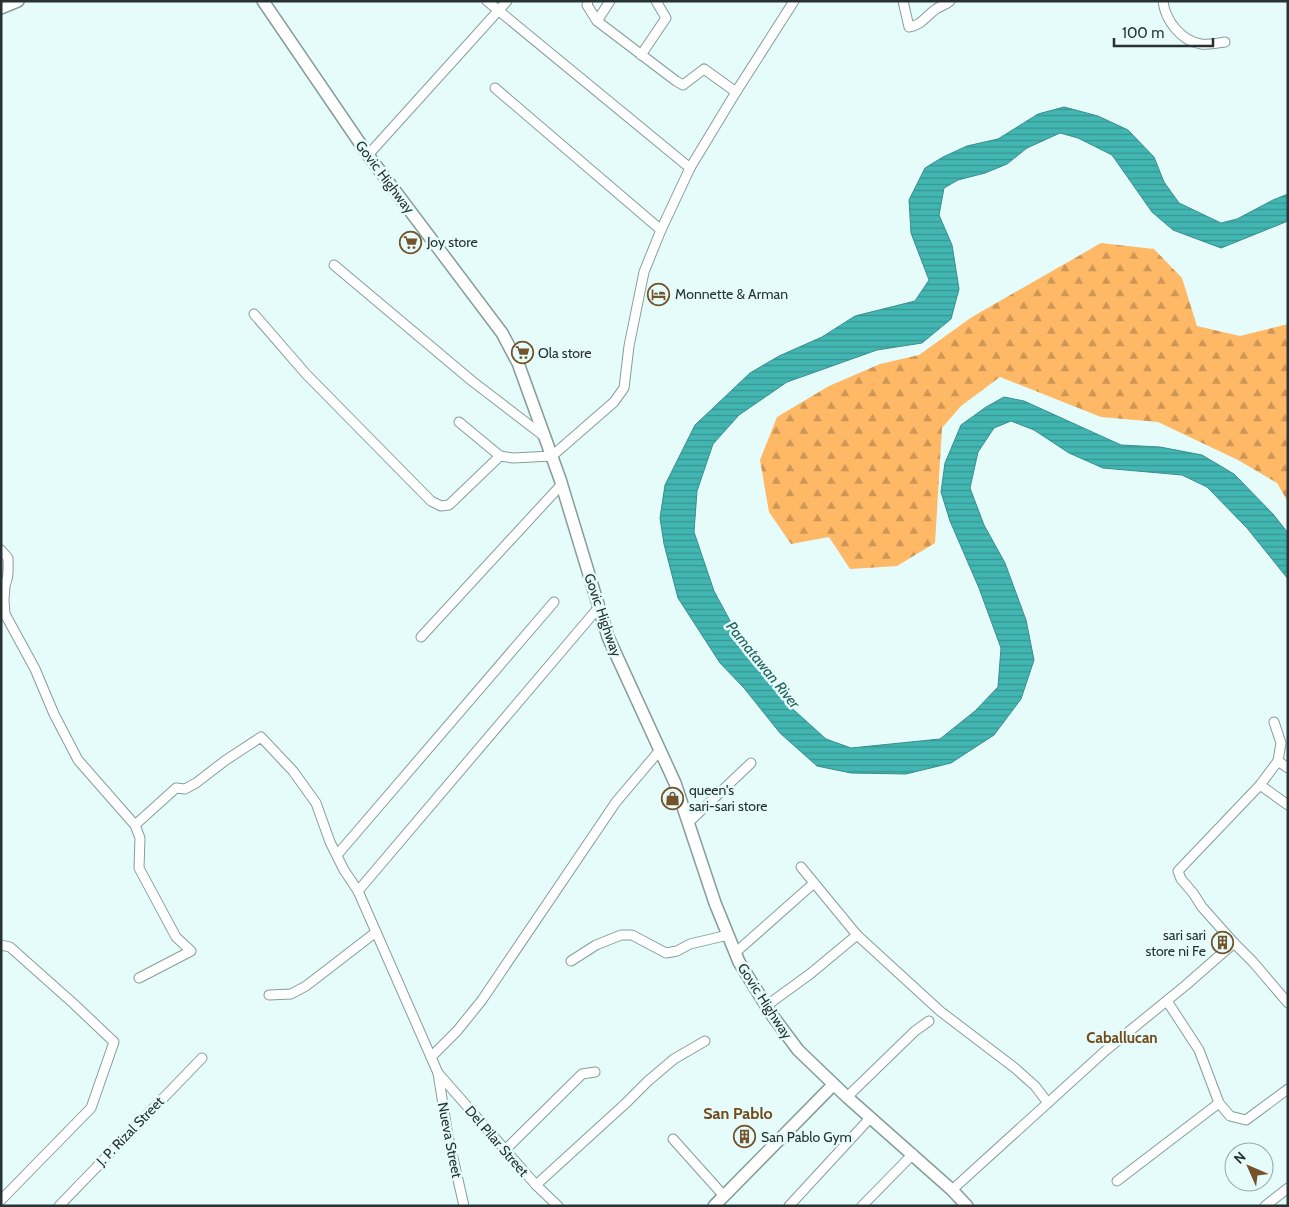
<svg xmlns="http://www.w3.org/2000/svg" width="1289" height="1207" viewBox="0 0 1289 1207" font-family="Cabin,sans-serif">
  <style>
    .forest { fill: url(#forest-firs) }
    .water { fill: url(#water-rules); stroke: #3a8e8c }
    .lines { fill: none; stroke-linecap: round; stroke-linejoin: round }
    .minor-casing { stroke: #879d9b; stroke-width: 11 }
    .major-casing { stroke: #879d9b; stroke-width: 14 }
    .minor { stroke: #fff; stroke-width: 9 }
    .major { stroke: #fff; stroke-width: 11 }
    .labels { text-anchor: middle; stroke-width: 5; stroke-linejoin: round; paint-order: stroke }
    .street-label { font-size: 14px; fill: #293232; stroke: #e5fcfb }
    .poi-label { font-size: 14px; fill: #293232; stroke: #e5fcfb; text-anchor: start }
    .water-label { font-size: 15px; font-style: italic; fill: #246260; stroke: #e5fcfb }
    .neighbourhood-label { font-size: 15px; font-weight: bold; fill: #724c1d; stroke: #e5fcfb }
    .quarter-label { font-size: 16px; font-weight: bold; fill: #724c1d; stroke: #e5fcfb }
  </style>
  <defs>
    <pattern id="forest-firs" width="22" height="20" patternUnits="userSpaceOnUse" patternTransform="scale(1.25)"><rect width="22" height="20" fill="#feb866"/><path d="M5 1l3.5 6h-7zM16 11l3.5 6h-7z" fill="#ce9655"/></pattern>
    <pattern id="water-rules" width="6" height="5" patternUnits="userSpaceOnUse" patternTransform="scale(1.25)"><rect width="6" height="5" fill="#42b6b2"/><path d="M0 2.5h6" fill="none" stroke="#379591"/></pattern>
  </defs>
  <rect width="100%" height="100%" fill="#e5fcfb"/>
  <!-- forest -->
  <polygon class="forest" points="1101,243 1154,249 1182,278 1197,326 1240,336 1288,324 1288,502 1277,483 1238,460 1158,422 1101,417 1000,377 961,406 942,428 935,543 897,566 850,569 829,537 791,544 769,512 760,460 777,417 829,386 880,364 919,355 972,317"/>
  <!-- water -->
  <polygon class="water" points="1064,107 1098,116 1128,130 1154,157 1164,182 1179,203 1221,223 1237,219 1273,200 1288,194 1288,221 1221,248 1173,230 1152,212 1112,155 1078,138 1060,133 1027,148 1007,164 985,173 958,180 944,188 939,215 952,245 959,289 951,319 922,343 877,350 787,382 739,415 713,444 697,491 694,532 714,591 742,643 785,702 826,739 851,748 940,739 975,711 998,687 1001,648 979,588 950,521 941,492 945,463 961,425 986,407 1004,397 1024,401 1121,445 1160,447 1202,455 1234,474 1273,514 1288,533 1288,579 1247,528 1207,487 1182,475 1103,468 1069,453 1034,430 1011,421 994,428 978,452 970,488 984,525 1005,563 1026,620 1034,660 1021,699 994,735 951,763 906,774 851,773 817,766 780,733 744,688 720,663 678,598 664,544 660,518 665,485 695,425 750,373 779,356 822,337 855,316 915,301 929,280 911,233 909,200 925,168 943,157 967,146 998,139 1038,114"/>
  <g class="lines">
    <defs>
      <g id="minor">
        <polyline points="487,1 690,168"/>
        <polyline points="588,1 587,5 597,21 676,81 683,85 704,69 736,92"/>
        <path d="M 903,1 L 909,27 C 922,25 926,16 936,9 C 940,6 946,5 950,1"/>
        <path d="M 1163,1 C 1165,20 1181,41 1201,44 C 1209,45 1218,43 1225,42"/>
        <polyline points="597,21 610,1"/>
        <polyline points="641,55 666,18 656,1"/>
        <polyline points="495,88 661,230"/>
        <polyline points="368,155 507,1"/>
        <polyline points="334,265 472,381 545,437"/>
        <polyline points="254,314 306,374 431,501 441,506 449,505 500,456"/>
        <polyline points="459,422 500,456 513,458 552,456 614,402 624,388 629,346 644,272 661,230 690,168 736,92 794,1"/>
        <path d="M 1,550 L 8,558 C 8,568 10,582 1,589"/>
        <polyline points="5,586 4,600 5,614 35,669 54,714 78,760 135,825"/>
        <polyline points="421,637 562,484"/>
        <polyline points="1278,761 1288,768"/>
        <polyline points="1260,785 1288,805"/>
        <polyline points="688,823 751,763"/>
        <polyline points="337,855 554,602"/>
        <polyline points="801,867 857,935 940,1011 1016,1069 1035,1086 1048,1103"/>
        <polyline points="1234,943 1253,962 1288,1003"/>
        <polyline points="1,945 10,947 74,1004 114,1042 91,1108 1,1200"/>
        <polyline points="735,953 814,883"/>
        <polyline points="571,961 596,945 621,935 632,935 666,953 677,951 690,944 728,935"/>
        <polyline points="139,978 191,951 176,937 139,868 140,838 135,825 176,788 185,789 196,783 226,760 261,737 293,771 316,803 330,842 344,870 358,891"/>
        <polyline points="269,995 291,994 306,986 376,932"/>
        <polyline points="1167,1001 1199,1050 1219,1103 1230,1116 1246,1120 1288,1089"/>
        <polyline points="766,1006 810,974 857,935"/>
        <polyline points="431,1057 457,1031 482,1000 616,802 660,750"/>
        <polyline points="438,1073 448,1136 464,1206"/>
        <polyline points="847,1097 915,1031 929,1021"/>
        <polyline points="673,1139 724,1196"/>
        <polyline points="505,1150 582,1074 595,1072"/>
        <polyline points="1117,1181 1219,1103"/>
        <polyline points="536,1185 626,1103 648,1081 674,1059 705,1041"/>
        <polyline points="952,1190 1105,1051 1186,985 1234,943 1202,907 1193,893 1181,879 1178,871 1260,785 1278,761 1281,743 1274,722"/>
        <polyline points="59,1206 202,1058"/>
        <polyline points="558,1206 536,1185 438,1073 358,891 599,607"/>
        <polyline points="789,1206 871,1117"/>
        <polyline points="862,1206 913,1154"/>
        <polyline points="1265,1206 1288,1188"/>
      </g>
      <g id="major">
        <polyline points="263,1 368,155 502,333 518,363 560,479 608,637 675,783 715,903 739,962 772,1015 798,1050 847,1097 952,1190 967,1206"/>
        <polyline points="1,8 18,1"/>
        <polyline points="714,1206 833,1085"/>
      </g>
    </defs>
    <!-- minor casing -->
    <use href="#minor" class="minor-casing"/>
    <!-- major casing -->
    <use href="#major" class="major-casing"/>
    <!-- minor -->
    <use href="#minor" class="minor"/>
    <!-- major -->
    <use href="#major" class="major"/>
  </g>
  <!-- icons -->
  <defs>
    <symbol id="supermarket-ring" viewBox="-11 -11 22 22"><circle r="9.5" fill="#e5fcfb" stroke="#74532a" stroke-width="1.5"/><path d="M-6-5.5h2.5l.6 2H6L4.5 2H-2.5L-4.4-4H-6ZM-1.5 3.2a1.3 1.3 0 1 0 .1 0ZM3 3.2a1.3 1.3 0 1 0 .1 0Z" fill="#74532a"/></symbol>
    <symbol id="hotel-ring" viewBox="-11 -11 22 22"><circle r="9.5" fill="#e5fcfb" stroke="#74532a" stroke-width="1.5"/><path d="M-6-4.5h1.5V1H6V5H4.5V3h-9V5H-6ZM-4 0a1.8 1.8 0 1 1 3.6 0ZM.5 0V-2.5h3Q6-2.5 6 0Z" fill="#74532a"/></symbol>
    <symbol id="shop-ring" viewBox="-11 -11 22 22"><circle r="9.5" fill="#e5fcfb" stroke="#74532a" stroke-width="1.5"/><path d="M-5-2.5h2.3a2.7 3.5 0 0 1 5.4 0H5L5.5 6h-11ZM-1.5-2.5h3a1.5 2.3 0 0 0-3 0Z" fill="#74532a"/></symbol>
    <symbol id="building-ring" viewBox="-11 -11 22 22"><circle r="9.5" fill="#e5fcfb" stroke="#74532a" stroke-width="1.5"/><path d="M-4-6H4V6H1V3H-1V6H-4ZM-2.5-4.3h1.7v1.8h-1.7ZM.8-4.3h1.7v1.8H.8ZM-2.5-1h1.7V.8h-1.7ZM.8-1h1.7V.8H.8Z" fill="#74532a"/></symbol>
  </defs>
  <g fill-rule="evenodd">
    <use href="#supermarket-ring" x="398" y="230" width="25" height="25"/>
    <use href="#hotel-ring" x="646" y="282" width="25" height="25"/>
    <use href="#supermarket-ring" x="510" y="340" width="25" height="25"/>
    <use href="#shop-ring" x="660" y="786" width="25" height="25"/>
    <use href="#building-ring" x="1210" y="930" width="25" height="25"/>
    <use href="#building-ring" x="732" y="1124" width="25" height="25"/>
  </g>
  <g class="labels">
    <!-- street labels -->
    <g class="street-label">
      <text transform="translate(385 177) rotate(53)" y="5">Govic Highway</text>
      <text transform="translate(603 615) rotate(71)" y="5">Govic Highway</text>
      <text transform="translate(765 1001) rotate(57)" y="5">Govic Highway</text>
      <text transform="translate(130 1131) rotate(-46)" y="5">J. P. Rizal Street</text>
      <text transform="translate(450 1140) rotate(79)" y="5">Nueva Street</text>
      <text transform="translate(497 1141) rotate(49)" y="5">Del Pilar Street</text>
    </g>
    <!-- poi labels -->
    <g class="poi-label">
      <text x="427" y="247">Joy store</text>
      <text x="675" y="299">Monnette &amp; Arman</text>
      <text x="538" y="358">Ola store</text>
      <text x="689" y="795">queen's<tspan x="689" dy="16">sari-sari store</tspan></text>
      <text x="1206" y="940" text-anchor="end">sari sari<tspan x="1206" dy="16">store ni Fe</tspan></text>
      <text x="761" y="1142">San Pablo Gym</text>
    </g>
    <!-- water labels -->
    <g class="water-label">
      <text transform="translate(763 665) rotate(51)" y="5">Pamatawan River</text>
    </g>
    <!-- neighbourhood labels -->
    <g class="neighbourhood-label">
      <text x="1122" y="1043">Caballucan</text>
    </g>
    <!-- quarter labels -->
    <g class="quarter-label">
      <text x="738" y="1119">San Pablo</text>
    </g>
  </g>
  <!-- border -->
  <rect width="1289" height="1207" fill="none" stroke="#293232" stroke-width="5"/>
  <!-- north arrow -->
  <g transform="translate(1249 1167) rotate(315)"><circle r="24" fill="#e5fcfb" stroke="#9aabab"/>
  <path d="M0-4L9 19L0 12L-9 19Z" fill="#74532a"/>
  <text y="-8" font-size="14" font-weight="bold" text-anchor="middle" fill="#293232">N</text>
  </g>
  <!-- scale -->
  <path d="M1114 38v8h99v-8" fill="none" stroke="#293232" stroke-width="2.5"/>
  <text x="1122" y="38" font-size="15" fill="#293232" stroke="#e5fcfb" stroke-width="4" paint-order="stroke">100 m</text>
</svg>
